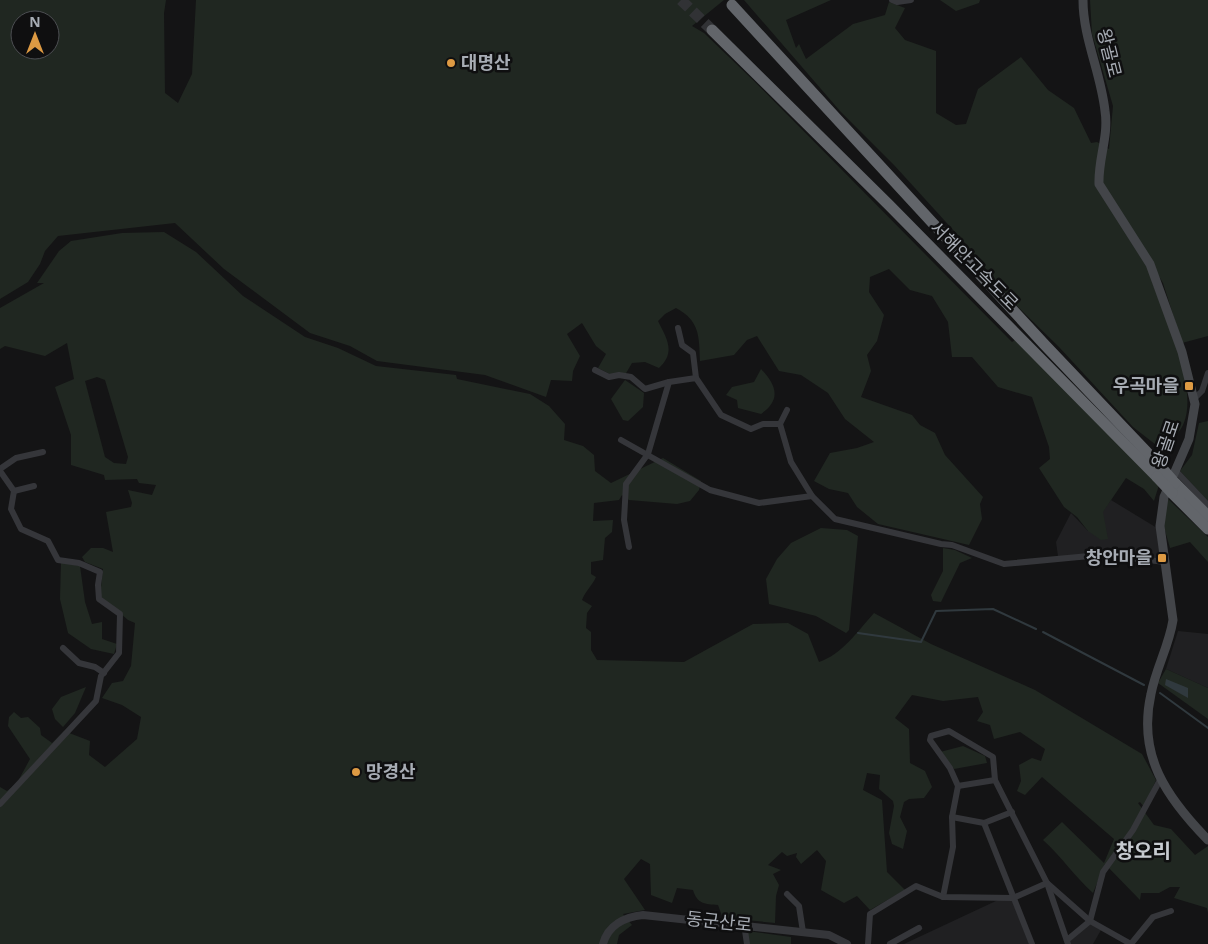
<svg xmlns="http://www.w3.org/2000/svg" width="1208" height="944" viewBox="0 0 1208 944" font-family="'Open Sans','Noto Sans KR',sans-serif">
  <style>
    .built { fill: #202022 }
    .green { fill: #202721; fill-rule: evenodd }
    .water { fill: #30393e }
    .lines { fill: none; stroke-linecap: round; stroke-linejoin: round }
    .stream { stroke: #30393e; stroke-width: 2 }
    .motorway-tunnel { stroke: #313235; stroke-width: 11; stroke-dasharray: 11 5.5; stroke-linecap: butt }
    .minor { stroke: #35363a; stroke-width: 6 }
    .tertiary { stroke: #35363a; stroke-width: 8 }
    .secondary { stroke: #434549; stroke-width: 9 }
    .motorway { stroke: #62656a; stroke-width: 11 }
    .motorway-bridge { stroke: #62656a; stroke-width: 11 }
    .poi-dot { fill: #dd9a43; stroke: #0f0f10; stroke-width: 2 }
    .labels { text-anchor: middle; stroke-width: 5; stroke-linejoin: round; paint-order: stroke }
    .street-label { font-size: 18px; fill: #a7acb4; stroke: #0f0f10 }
    .poi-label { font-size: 18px; font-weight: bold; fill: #a7acb4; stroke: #0f0f10; text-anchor: start }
    .quarter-label { font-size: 20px; font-weight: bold; fill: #c7cbd0; stroke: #0f0f10 }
  </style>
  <rect width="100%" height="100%" fill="#141415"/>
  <!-- built -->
  <g class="built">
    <polygon points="1111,500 1157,528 1161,560 1058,556 1056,542 1071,513 1088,531"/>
    <polygon points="1178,631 1208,634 1208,688 1166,669"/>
    <polygon points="998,900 1012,900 1029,944 904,944"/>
    <polygon points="1090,923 1101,930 1093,944 1070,944 1069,941"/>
  </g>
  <!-- green -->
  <g class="green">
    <path d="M 0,0 L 166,0 L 164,13 L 165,93 L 178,103 L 192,74 L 196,0 L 724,0 L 692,26 L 704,33 L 754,81 L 1012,342 L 1018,338 L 1159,485 L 1154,501 L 1144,489 L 1126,478 L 1103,512 L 1108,539 L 1101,540 L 1088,531 L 1077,517 L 1064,507 L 1039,468 L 1050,459 L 1049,447 L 1032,397 L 998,387 L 972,357 L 952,357 L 948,322 L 932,296 L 910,290 L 889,269 L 870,277 L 869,292 L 884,315 L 877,341 L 867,355 L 871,371 L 861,397 L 912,415 L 920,425 L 935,433 L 945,455 L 983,497 L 980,504 L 982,519 L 969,545 L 878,524 L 857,507 L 848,493 L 829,489 L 814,481 L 830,453 L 857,448 L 874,442 L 845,419 L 828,393 L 801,375 L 779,371 L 757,336 L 747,340 L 734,355 L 700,361 C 699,336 700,321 676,308 L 665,314 L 658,321 C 667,339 676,352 659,368 L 645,362 L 632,363 L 625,375 L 610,374 L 598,368 L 606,354 L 596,346 L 582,323 L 567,334 L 580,356 L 573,371 L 572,381 L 551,380 L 546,397 L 485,375 L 377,361 L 350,346 L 310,333 L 224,269 L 175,223 L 58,236 L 45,251 L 40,264 L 28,282 L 0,299 ZM 20,20 L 50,20 L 50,50 L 20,50 Z"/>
    <path d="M 744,0 L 831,0 L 786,20 L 796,48 L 799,44 L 806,59 L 853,24 L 885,15 L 889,2 L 905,8 L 895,28 L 905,40 L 936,51 L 936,113 L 956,125 L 966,124 L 978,89 L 1021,57 L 1048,90 L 1074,108 L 1091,143 L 1097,142 L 1109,149 L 1113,106 L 1092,34 L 1090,0 L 1208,0 L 1208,336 L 1182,343 L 1163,283 L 1154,268 L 1152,282 C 1165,317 1201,392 1182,427 C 1177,436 1168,442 1160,448 L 1133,427 L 1059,347 L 1012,301 L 965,243 L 894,165 L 840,111 Z"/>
    <polygon points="940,0 980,0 979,3 956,11"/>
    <path d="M 164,232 L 196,252 L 243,296 L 305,337 L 338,348 L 376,366 L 456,375 L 457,379 L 530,394 L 549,406 L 565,424 L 564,440 L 583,446 L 594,455 L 595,471 L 611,483 L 663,458 L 701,481 L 699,490 L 690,501 L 677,504 L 629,500 L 622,495 L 619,500 L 594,503 L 593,521 L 613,520 L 612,532 L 605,538 L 603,560 L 591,562 L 591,574 L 596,577 C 592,586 586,590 582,600 L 592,606 L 587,613 L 586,628 L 591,632 L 591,650 L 597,660 L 684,662 L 753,624 L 788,623 L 808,634 L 819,662 C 841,655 858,631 874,613 L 931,644 L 1035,690 L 1142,754 L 1156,780 L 1144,807 L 1140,802 L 1138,803 L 1154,825 L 1171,829 L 1195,855 L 1208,846 L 1208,913 L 1207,908 L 1174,898 L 1180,887 L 1170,887 L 1159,893 L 1141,893 L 1140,900 L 1105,864 L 1093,893 C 1075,877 1062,857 1043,840 L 1062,822 L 1104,863 L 1114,839 L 1042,777 L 1025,795 L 1017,791 L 1021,781 L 1019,765 L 1032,758 L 1041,761 L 1045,749 L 1020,732 L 994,739 L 990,725 L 977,721 L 983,712 L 978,697 L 943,701 L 912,695 L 895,718 L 909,729 L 910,763 L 925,771 L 932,787 L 924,798 L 909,799 L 904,802 L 900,817 L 907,831 L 903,849 L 892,844 L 889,833 L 894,806 L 893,801 L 879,789 L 880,775 L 867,773 L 863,790 L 882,800 L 887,872 L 905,890 L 870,910 L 857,896 L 844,903 L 821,890 L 826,861 L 817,850 L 801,864 L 796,857 L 797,853 L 787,856 L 782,852 L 768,865 L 781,870 L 773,874 L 779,885 L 776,896 L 775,923 L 736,919 L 722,916 L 718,905 C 705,904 697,904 693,890 L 677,888 L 672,903 L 651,895 L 650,864 L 641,859 L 624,879 L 645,910 L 623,914 L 632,925 L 619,935 L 617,944 L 0,944 L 0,787 L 7,791 L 17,783 L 30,759 L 8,726 L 9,717 L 14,712 L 21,718 L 28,717 L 40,728 L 41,735 L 52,743 L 64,731 L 90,741 L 89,755 L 105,767 L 137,739 L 141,717 L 122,705 L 102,698 L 112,683 L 123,681 L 131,666 L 135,623 L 128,620 L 100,596 L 103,569 L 85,562 L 82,557 L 91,548 L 103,548 L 113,552 L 106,512 L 131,507 L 132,503 L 128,490 L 152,495 L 156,485 L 139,483 L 137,479 L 105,480 L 104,475 L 71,465 L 71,435 L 55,387 L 74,379 L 67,343 L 45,356 L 5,346 L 0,349 L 0,308 L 44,283 L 37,283 L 59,251 L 71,241 L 122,233 ZM 97,377 L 105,380 L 128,457 L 126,464 L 114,463 L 105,457 L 85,381 Z"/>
    <path d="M 761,369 C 776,385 782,399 761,414 L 738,408 L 737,400 L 726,395 L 732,387 L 754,382 Z"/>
    <polygon points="625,380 644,393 643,407 628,421 623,420 611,399"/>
    <polygon points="1208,421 1208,501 1180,471 1192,455 1199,423"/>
    <polygon points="1167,498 1208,537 1208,562 1190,542 1170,548 1164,527"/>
    <polygon points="821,528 847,530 858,536 849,630 846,633 816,616 769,604 766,579 777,559 791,543"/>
    <polygon points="943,548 955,550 972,558 960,563 941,602 933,601 931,595 943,571"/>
    <polygon points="61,562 80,566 85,602 92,624 102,622 102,639 117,644 114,654 91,649 68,633 60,599"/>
    <polygon points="1166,669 1208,688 1208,719 1158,683"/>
    <polygon points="86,687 75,713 63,727 55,719 52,709 61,697"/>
    <polygon points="963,746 985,756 987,763 954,769 940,752"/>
    <polygon points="747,931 791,937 791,944 749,944"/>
  </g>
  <!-- water -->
  <polygon class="water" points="1166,679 1188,688 1188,698 1165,685"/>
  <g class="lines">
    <!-- stream -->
    <g class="stream">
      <polyline points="1043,632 1144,685"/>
      <polyline points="858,633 921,642 936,611 993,609 1036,629"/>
      <polyline points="1160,693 1208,728"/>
    </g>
    <!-- motorway-tunnel -->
    <polyline class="motorway-tunnel" points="681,0 712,30"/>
    <!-- minor -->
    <g class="minor">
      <polyline points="892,0 897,2 911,0"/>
      <polyline points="678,328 682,345 693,353 696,378"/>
      <polyline points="595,370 609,377 619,375 631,377 645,389 669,382"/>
      <polyline points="1194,399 1202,391 1208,373"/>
      <polyline points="780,424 787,410"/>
      <polyline points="621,440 710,490 759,503 812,496"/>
      <polyline points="0,469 16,458 43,452"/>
      <polyline points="1175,470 1208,505"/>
      <polyline points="0,471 14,491 11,509 21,529 48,541 58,560 79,563 100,572 98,585 99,599 120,614 119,653 101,676 96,701 0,804"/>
      <polyline points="14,491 34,486"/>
      <polyline points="629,547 624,520 626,484 648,454 669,382 696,378 721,415 751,429 763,424 780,424 791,462 812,496 835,519 941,544 952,545 1004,564 1100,555 1166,562"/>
      <polyline points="63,648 79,663 95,667 104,673"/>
      <polyline points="958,786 995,780"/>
      <polyline points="952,817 984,823 1012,812"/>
      <polyline points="984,823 1032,944"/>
      <polyline points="787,894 799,906 803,932"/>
      <polyline points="943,897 953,847 952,817 958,786 950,768 930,740 931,736 949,731 993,757 995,780 1047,883 1068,944"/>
      <polyline points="744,924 747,944"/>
      <polyline points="1067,940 1090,921 1103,872 1133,830 1160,780"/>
      <polyline points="868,944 870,914 916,886 943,897 1013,898 1047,883 1090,921 1131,944"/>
      <polyline points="890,944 919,928"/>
      <polyline points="1131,944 1153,917 1171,911"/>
    </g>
    <!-- tertiary -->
    <path class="tertiary" d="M 603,944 C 608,925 625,917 643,915 L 829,935 L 847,944"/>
    <!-- secondary -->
    <path class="secondary" d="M 1083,0 C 1083,38 1101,73 1105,111 C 1109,136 1098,159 1099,184 L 1150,264 L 1182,352 L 1195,404 L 1189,439 L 1164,497 L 1160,526 L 1173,620 C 1169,646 1156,668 1151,694 C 1137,756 1167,798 1208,840"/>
    <!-- motorway -->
    <g class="motorway">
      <polyline points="732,5 1044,344 1161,467"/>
      <polyline points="712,30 889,205 1157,477"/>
      <polyline points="1175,483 1208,516"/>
      <polyline points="1172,493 1208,529"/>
    </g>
    <!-- motorway-bridge -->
    <g class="motorway-bridge">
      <polyline points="1161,467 1175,483"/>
      <polyline points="1157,477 1172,493"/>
    </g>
  </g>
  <!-- markers -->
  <g class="poi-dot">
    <circle cx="451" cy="63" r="5"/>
    <rect x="1184" y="381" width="10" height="10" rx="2.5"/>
    <rect x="1157" y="553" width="10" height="10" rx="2.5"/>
    <circle cx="356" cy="772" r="5"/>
  </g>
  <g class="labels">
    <!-- street labels -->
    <g class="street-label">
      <text transform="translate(1109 53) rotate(76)" y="6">왕골로</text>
      <text transform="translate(974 266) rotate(45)" y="6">서해안고속도로</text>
      <text transform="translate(1166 444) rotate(-71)" y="6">왕골로</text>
      <text transform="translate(719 922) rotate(6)" y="6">동군산로</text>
    </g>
    <!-- poi labels -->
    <g class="poi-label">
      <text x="461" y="69">대명산</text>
      <text x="1179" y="392" text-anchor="end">우곡마을</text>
      <text x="1152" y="564" text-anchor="end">창안마을</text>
      <text x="366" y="778">망경산</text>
    </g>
    <!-- quarter labels -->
    <g class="quarter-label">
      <text x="1143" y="858">창오리</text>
    </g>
  </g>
  <!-- north arrow -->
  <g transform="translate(35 35)"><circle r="24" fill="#0f0f10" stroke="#4c4e52"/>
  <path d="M0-4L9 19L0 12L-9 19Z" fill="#dd9a43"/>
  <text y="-8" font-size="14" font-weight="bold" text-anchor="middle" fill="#a7acb4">N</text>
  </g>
</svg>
